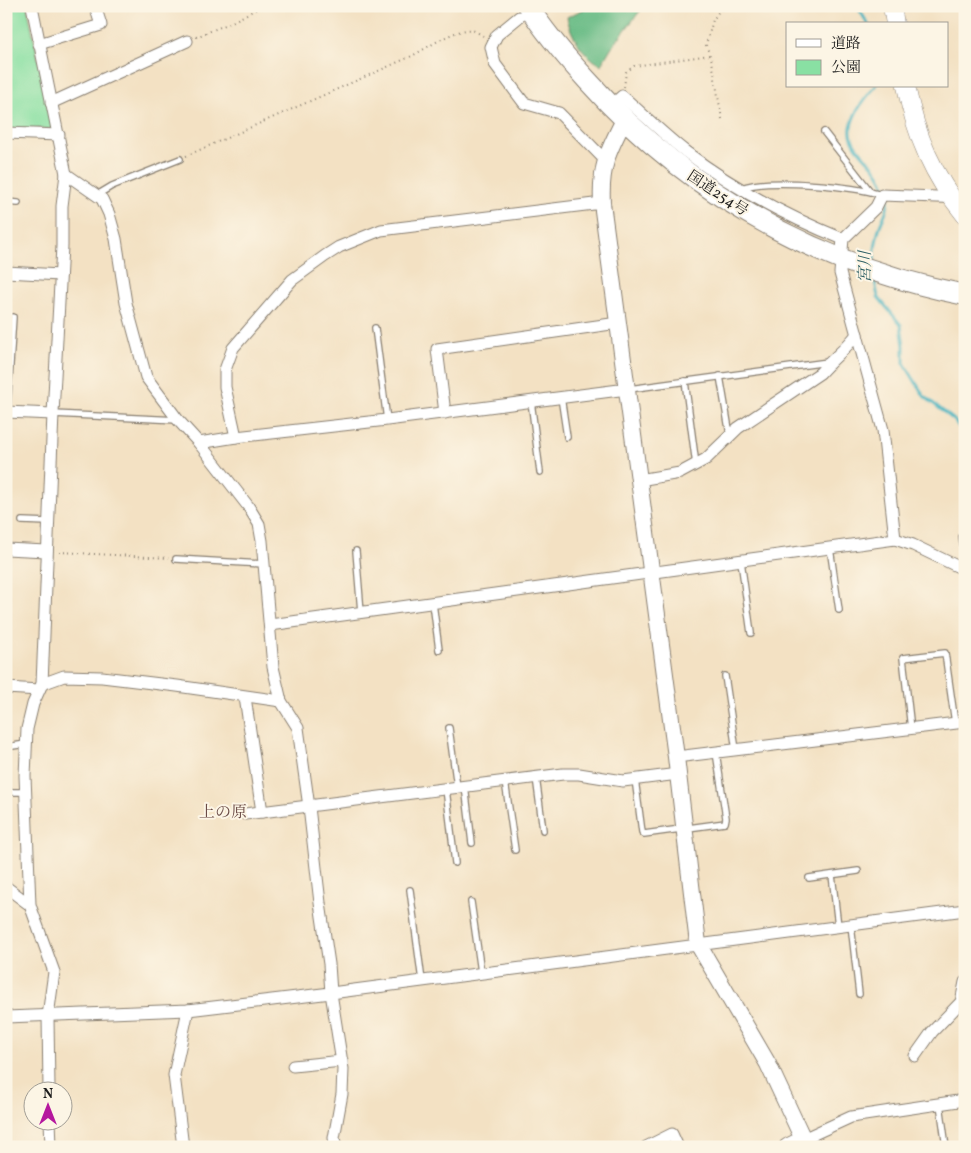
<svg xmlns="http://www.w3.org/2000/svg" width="971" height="1153" viewBox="0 0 971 1153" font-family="Vollkorn,'Noto Serif JP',serif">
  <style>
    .green { fill: #89e0a3; stroke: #527e60 }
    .forest { fill: #6ebe89; stroke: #456d52 }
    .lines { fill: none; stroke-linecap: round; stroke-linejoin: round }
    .stream { stroke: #42b1be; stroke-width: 3 }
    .lane-casing { stroke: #887e70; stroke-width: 8 }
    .street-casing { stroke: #887e70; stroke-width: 13 }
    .secondary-casing { stroke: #887e70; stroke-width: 18 }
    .primary-casing { stroke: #887e70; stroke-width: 19 }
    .highway-casing { stroke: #887e70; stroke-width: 22 }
    .path { stroke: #887e70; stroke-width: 2; stroke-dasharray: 1 4; stroke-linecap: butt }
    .lane { stroke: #fff; stroke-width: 5.5 }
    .street { stroke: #fff; stroke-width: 11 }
    .secondary { stroke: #fff; stroke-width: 16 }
    .primary { stroke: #fff; stroke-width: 18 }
    .highway { stroke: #fff; stroke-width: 20 }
    .labels { text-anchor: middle; stroke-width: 4; stroke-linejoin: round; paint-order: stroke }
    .street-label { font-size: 15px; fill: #1c1c1c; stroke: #fcf5e5 }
    .water-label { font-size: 16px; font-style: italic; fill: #2d5f65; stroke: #fcf5e5 }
    .neighbourhood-label { font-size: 16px; fill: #6a4b46; stroke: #fcf5e5 }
  </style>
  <rect width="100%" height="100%" fill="#fcf5e5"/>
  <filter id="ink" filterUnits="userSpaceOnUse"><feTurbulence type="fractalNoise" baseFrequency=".02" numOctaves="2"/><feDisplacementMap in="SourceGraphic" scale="10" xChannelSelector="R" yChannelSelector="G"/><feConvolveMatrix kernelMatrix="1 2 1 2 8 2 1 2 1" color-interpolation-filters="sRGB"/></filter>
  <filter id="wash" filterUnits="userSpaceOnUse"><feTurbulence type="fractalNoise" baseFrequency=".0096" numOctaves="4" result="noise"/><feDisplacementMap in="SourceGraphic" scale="20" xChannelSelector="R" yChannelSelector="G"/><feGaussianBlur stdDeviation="1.12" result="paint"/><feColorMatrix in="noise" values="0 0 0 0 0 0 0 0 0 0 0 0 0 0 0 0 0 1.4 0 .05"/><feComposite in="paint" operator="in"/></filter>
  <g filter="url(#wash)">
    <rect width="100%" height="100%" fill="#f3e1c3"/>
    <!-- green -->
    <polygon class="green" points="6,6 27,6 53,129 6,129"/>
    <!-- forest -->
    <path class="forest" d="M 585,6 L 644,6 L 611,48 L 601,65 C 583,55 571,37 567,17 L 584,9 Z"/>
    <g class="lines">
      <!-- stream -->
      <g class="stream">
        <polyline points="857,6 868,24"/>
        <path d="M 874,263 C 874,252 876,240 879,229 C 882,219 889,210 888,199 C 881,146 816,152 876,86"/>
        <polyline points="874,277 878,297 901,325 904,346 904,363 924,396 954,420 965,436"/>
      </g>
    </g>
  </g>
  <g filter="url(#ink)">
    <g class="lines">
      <defs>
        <g id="lane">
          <polyline points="824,132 870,191"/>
          <path d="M 741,188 C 769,178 853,186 882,195"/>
          <polyline points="97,195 112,186 180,159"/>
          <polyline points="6,202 18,203"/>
          <polyline points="375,328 387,420"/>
          <polyline points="720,376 730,435"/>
          <polyline points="685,381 696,465"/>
          <polyline points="629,389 828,362"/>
          <polyline points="561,397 567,437"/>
          <polyline points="531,401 540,472"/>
          <polyline points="7,412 13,317"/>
          <polyline points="53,414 178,420"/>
          <polyline points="22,521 48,522"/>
          <polyline points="962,537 965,556"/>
          <polyline points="830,548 839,610"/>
          <polyline points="356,551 361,612"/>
          <polyline points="176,559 264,564"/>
          <polyline points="741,561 751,633"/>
          <polyline points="433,603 439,650"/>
          <polyline points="725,676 736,750"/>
          <polyline points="449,728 457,787"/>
          <polyline points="911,729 903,658 945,653 955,723"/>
          <polyline points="6,747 26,744"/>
          <polyline points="536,777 543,830"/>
          <polyline points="635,779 642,832 644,834 725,823 726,818 716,752"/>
          <polyline points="505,781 515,850"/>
          <polyline points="465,786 472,843"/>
          <polyline points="446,789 455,863"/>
          <polyline points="6,792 26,792"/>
          <polyline points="832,875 838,926"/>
          <polyline points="809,878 858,871"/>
          <polyline points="410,890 422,981"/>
          <polyline points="471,902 481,972"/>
          <polyline points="851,925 859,994"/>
          <polyline points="940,1104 946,1147"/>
        </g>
        <g id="street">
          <polyline points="32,6 66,174 62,206 62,246 53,414 42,684 33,704 27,729 25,776 30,905 54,972 48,1016 49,1090"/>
          <polyline points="519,17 497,35 491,47 495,64 524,103 559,113 606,161"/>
          <polyline points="39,44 101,25 95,6"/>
          <polyline points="51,103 187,41"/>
          <path d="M 611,106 L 622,96 C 644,115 664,135 686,152 C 733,188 788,217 843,239"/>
          <polyline points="6,133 59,135"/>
          <polyline points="66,174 102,199 109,214 116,239 126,303 146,377 178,420 199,443 248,506 259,524 262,541 273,667 281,701 298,728 309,807 320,903 329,964 331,993 343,1069 342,1094 334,1138 336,1147"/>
          <polyline points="6,272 60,275"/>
          <polyline points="6,412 53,414"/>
          <polyline points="445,413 437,349 618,323"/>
          <polyline points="236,437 225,387 225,370 233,348 292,280 325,256 339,247 381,230 602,203"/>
          <polyline points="199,443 236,437 387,420 627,389"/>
          <path d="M 639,480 L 680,473 L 706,459 L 738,428 L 820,373 C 832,359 846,349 857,334"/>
          <polyline points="895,539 883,430 840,273 843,239 876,207 882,195 965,198"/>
          <polyline points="6,549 46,551"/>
          <polyline points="270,625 895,539 913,545 965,570"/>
          <polyline points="42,684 64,676 102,677 177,686 281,701"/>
          <polyline points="6,688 39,690"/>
          <polyline points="245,697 262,812"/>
          <polyline points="676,757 965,722"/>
          <polyline points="245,814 563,774 579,774 623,781 678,774"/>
          <polyline points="6,887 30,905"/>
          <polyline points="6,1017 188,1010 331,993 965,910"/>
          <polyline points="915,1056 932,1032 961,1002 965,982"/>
          <polyline points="293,1066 342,1061"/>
          <polyline points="50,1120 51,1147"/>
          <polyline points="803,1139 851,1117 965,1100"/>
          <polyline points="183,1147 174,1075 188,1010"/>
          <polyline points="646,1147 672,1134 678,1147"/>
        </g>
        <path id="secondary" d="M 624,120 C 608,151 600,167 602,203 L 676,757 L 698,944 L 768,1064 L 803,1139 L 787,1147"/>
        <g id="primary">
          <polyline points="892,6 895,24"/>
          <path d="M 906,86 C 916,136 933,176 965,215"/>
        </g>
        <path id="highway" d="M 528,6 C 545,33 566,57 587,80 C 689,194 815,265 965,295"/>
      </defs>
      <!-- lane casing -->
      <use href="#lane" class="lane-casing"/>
      <!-- street casing -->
      <use href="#street" class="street-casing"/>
      <!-- secondary casing -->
      <use href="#secondary" class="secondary-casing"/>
      <!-- primary casing -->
      <use href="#primary" class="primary-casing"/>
      <!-- highway casing -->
      <use href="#highway" class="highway-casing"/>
      <!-- path -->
      <g class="path">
        <polyline points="196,37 230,23 262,6"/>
        <polyline points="624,87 626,72 634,66 710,55"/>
        <polyline points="722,119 712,61 706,45 713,20 719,11 726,6"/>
        <path d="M 186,156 L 412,56 C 427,48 455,28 472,30 C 475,31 480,34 483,36"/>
        <polyline points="59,552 169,558"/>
      </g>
      <!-- lane -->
      <use href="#lane" class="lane"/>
      <!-- street -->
      <use href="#street" class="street"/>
      <!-- secondary -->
      <use href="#secondary" class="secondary"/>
      <!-- primary -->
      <use href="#primary" class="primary"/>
      <!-- highway -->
      <use href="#highway" class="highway"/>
    </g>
  </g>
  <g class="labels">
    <!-- street labels -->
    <g class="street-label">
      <text transform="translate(718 193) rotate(33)" y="5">国道254号</text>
    </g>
    <!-- water labels -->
    <g class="water-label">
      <text transform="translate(864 267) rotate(-90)" y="6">宮川</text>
    </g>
    <!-- neighbourhood labels -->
    <g class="neighbourhood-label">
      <text x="223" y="817">上の原</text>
    </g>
  </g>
  <!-- margin -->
  <rect width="971" height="1153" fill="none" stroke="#fcf5e5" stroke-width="25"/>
  <!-- legend -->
  <rect x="786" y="22" width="162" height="65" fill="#fcf5e5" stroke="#a29e95"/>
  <rect x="796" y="39" width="25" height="8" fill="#ffffff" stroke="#a29e95"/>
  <text x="831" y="48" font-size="15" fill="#1c1c1c">道路</text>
  <rect x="796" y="60" width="25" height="15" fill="#89e0a3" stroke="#a29e95"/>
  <text x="831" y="72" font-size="15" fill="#1c1c1c">公園</text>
  <!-- north arrow -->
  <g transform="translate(48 1106)"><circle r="24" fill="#fcf5e5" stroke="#a29e95"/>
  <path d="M0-4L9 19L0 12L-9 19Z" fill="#b5179e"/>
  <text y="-8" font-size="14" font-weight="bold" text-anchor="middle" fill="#1c1c1c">N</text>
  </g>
</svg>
